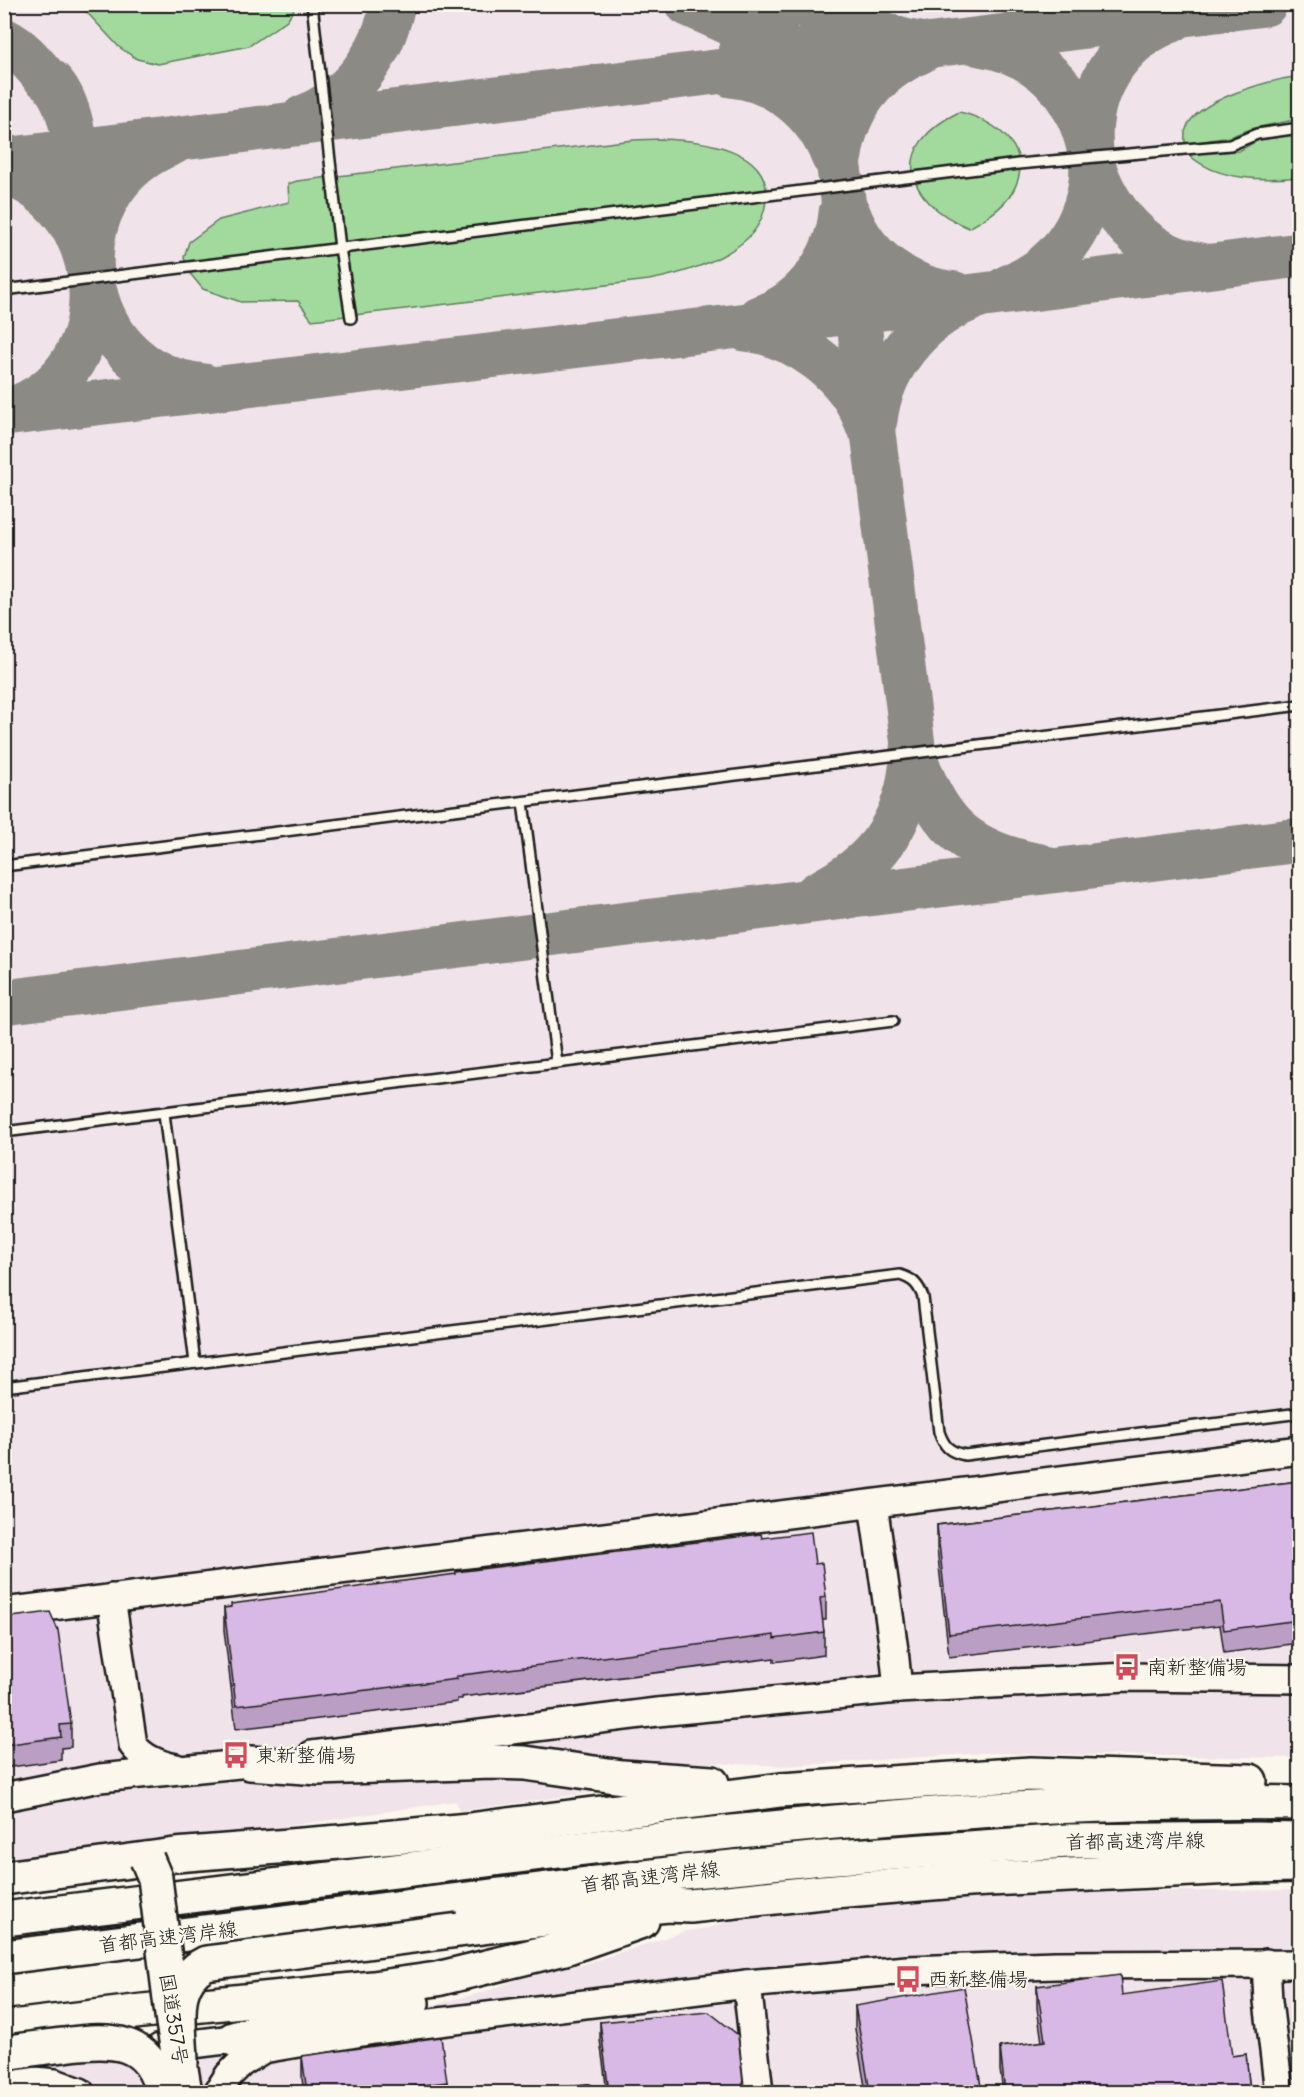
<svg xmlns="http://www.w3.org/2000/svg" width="1304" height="2097" viewBox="0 0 1304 2097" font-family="Delius,'Klee One',sans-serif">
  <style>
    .built { fill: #f0e4ea }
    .green { fill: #a2da9e; stroke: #5f7b5d; stroke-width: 1.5 }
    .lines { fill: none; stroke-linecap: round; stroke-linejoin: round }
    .taxiway { stroke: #8c8a84; stroke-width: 45 }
    .lane-casing { stroke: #1c1c1c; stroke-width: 14 }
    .secondary-casing { stroke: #1c1c1c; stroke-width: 32 }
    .highway-casing { stroke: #1c1c1c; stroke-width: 38 }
    .lane { stroke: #fbf7ec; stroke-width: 9 }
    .secondary { stroke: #fbf7ec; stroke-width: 27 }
    .highway { stroke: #fbf7ec; stroke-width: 33 }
    .highway-bridge-casing { stroke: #1c1c1c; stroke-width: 38; stroke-linecap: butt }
    .highway-bridge { stroke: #fbf7ec; stroke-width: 33 }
    .wall { fill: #ba9ec4; stroke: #1c1c1c; stroke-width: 1.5 }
    .building { fill: #d8b8e4; stroke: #1c1c1c; stroke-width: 1.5 }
    .labels { text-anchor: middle; stroke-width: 4.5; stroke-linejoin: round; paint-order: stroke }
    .poi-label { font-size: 20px; fill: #1c1c1c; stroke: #fbf7ec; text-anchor: start }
    .street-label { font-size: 20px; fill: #1c1c1c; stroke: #fbf7ec }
  </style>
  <rect width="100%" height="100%" fill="#fbf7ec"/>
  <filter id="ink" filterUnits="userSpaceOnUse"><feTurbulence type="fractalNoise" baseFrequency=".0167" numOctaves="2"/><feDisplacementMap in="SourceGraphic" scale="12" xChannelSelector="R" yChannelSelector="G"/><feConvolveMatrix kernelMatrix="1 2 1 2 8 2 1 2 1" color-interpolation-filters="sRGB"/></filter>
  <g filter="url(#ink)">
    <!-- built -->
    <g class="built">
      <polygon points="4,5 1299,5 1299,1758 984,1753 789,1766 653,1761 653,1766 625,1788 459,1811 456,1801 105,1854 5,1866"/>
      <polygon points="1056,1885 1071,1892 1299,1890 1299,2092 5,2092 4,2064 396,2014 487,1991 550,1967 581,1965 686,1931 708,1928 734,1919"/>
    </g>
    <!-- green -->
    <g class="green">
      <polygon points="80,5 297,5 287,20 249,46 158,64 137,59 119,47"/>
      <path d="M 1299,76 L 1299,119 L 1254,128 L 1229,137 L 1185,144 C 1185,140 1184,133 1186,129 C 1196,99 1271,80 1299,76 Z"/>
      <path d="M 959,112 C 996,120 1037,151 1012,193 C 1002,209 985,219 969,228 C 903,201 889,146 959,112 Z"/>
      <path d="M 1299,134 L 1299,177 C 1263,181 1216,181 1188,154 L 1239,151 L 1258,140 Z"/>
      <path d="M 661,139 C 698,140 773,147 766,201 C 764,218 756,232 742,243 C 715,264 681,274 649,280 L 312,320 L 298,301 L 241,302 L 203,289 L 187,270 L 184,257 L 189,242 L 219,220 L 289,202 L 288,184 L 297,181 L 633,140 Z"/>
    </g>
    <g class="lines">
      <!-- taxiway -->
      <g class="taxiway">
        <polyline points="688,4 786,48 816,56"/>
        <path d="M 842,4 C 863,27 890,40 920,44"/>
        <path d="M 4,40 C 20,48 31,61 42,74 C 45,78 50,80 53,84 C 73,108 76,152 80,182"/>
        <path d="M 980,44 C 1039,53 1076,91 1089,148"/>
        <polyline points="740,53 771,26 786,4"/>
        <path d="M 731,75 C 777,79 817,113 833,156"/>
        <path d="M 302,118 C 351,98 382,56 393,4"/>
        <path d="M 172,143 C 49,190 72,374 204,386"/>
        <path d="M 840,155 C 847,106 876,71 921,51"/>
        <path d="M 1091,159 C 1107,212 1144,256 1201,265"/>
        <polyline points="4,160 1265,4"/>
        <path d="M 4,172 C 115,208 123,373 10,410"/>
        <path d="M 848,213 C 865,259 907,289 955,294"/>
        <path d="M 1008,287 C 1054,270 1085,230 1091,181 C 1094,162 1088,142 1091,122 C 1096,76 1128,36 1172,20"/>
        <path d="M 759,318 C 804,304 837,259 841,213"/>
        <path d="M 745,329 C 797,335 850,374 867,424"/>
        <polyline points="4,414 731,327 1300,255"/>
        <path d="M 875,420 C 881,368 919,320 968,300"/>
        <path d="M 912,749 C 936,822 963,852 1040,866"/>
        <path d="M 817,894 C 863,871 893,842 907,791 C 910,779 911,766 914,753 L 818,4"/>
        <polyline points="4,1002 1300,840"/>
      </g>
      <defs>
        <g id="lane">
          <polyline points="312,4 340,248 351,318"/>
          <polyline points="4,290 1018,164 1230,145 1257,134 1300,128"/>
          <polyline points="523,802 557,1063"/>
          <polyline points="4,866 1300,705"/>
          <polyline points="164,1113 195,1363"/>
          <polyline points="4,1132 893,1021"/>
          <path d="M 4,1387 L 900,1275 C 913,1279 918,1284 923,1297 L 939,1432 C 944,1446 949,1452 965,1455 L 1300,1413"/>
          <polyline points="572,2092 588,2090 588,2092"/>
        </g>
        <g id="secondary">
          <polyline points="873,1504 894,1650 898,1689"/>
          <path d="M 111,1598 L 133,1745 C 143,1759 161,1765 176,1768"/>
          <polyline points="4,1612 1300,1450"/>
          <polyline points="312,1755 657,1712 898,1689 1127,1677 1300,1679"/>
          <polyline points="4,1797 100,1778 271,1761"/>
          <polyline points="1266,1963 1268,2001 1279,2092"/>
          <polyline points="747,1984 759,2092"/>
          <polyline points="160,2048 233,2039 253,2038"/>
          <polyline points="4,2078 55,2083 80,2092"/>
          <polyline points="218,2092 229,2075 241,2063 263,2049 374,2030 747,1984 907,1970 1056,1965 1300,1964"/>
        </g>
        <g id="highway">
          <polyline points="250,1763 319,1768 492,1762 525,1763 622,1777 712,1783"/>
          <polyline points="4,1878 175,1855 340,1842 469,1830 781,1790 1031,1774 1250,1781"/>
          <path d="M 4,1919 C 165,1900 325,1880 485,1860 C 755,1827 1027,1798 1300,1803"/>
          <polyline points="459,1930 625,1909 669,1905 690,1906 822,1892 969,1880 1255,1866 1300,1865"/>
          <polyline points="4,1957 683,1872 822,1858 1068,1841 1256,1839 1300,1840"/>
          <polyline points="4,2028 143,2011 373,1988 437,1979 565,1948 642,1921"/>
          <polyline points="233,2039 256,2032 412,2003"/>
        </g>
      </defs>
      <!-- lane casing -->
      <use href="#lane" class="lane-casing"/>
      <!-- secondary casing -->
      <use href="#secondary" class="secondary-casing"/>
      <!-- highway casing -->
      <use href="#highway" class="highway-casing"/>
      <!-- lane -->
      <use href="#lane" class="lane"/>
      <!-- secondary -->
      <use href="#secondary" class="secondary"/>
      <!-- highway -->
      <use href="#highway" class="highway"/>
      <defs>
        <g id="highway-bridge">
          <polyline points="147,1859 155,1878 173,2023 185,2092"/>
          <path d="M 4,2053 C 24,2050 44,2047 64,2045 C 111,2038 150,2038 162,2092"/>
          <path d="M 181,2064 C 181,2028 168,1982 206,1963 L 459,1930"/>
        </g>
      </defs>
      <!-- highway-bridge casing -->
      <use href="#highway-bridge" class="highway-bridge-casing"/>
      <!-- highway-bridge -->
      <use href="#highway-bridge" class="highway-bridge"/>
    </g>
    <!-- wall -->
    <g class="wall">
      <polygon points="1299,1481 1299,1643 1224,1653 1220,1625 949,1657 937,1548 937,1525"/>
      <polygon points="762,1538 815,1564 826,1597 826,1620 822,1620 824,1632 824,1655 774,1662 774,1658 462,1697 462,1699 457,1699 457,1702 236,1729 224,1630 224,1608"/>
      <polygon points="4,1618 71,1724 71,1747 61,1748 61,1760 4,1768"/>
      <polygon points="1037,1986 1122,1995 1232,2056 1246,2054 1250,2092 1003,2092 1000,2070 1000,2047 1042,2042 1037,2008"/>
      <polygon points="855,2006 982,2092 866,2092 855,2029"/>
      <polygon points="600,2022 744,2092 607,2092 600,2040"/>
      <polygon points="302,2056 447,2082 447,2092 304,2092 302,2079"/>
    </g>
    <!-- building -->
    <g class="building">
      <polygon points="1299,1481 1299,1620 1224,1630 1220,1602 949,1634 937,1525"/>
      <polygon points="811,1532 815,1564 822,1563 826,1597 820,1598 824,1632 774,1639 774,1635 462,1675 462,1676 456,1676 457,1679 236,1706 224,1608 231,1607 231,1604 456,1574 456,1572 761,1534 762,1538"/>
      <polygon points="50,1612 58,1630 71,1724 60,1725 61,1737 4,1745 4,1618"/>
      <polygon points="1120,1975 1122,1995 1222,1981 1232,2056 1246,2054 1250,2092 1005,2092 1000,2047 1045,2041 1037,1986"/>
      <polygon points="964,1987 982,2092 870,2092 855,2006"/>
      <polygon points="709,2012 738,2035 744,2092 609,2092 600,2022"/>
      <polygon points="441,2037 447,2082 366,2092 307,2092 302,2056"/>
    </g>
  </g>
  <!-- icons -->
  <defs>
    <symbol id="bus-bare" viewBox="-9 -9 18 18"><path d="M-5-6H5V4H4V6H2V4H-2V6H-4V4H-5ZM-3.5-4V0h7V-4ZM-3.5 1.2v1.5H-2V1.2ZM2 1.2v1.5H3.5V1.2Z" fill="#d1495b" stroke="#fbf7ec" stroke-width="2.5" paint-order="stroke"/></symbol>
  </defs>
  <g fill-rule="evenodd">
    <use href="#bus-bare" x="1108" y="1648" width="38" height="38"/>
    <use href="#bus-bare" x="217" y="1736" width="38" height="38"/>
    <use href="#bus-bare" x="889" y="1960" width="38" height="38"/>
  </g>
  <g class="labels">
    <!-- poi labels -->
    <g class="poi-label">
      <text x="1147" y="1674">南新整備場</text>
      <text x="256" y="1762">東新整備場</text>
      <text x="928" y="1986">西新整備場</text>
    </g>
    <!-- street labels -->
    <g class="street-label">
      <text transform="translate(1135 1841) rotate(-1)" y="7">首都高速湾岸線</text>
      <text transform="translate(650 1877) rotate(-7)" y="7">首都高速湾岸線</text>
      <text transform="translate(168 1937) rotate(-7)" y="7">首都高速湾岸線</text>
      <text transform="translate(174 2019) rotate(81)" y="7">国道357号</text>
    </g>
  </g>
  <!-- margin -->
  <rect width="1304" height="2097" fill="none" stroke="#fbf7ec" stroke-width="24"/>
  <rect x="12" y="12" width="1280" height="2073" fill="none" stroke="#1c1c1c" stroke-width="2" filter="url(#ink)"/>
</svg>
